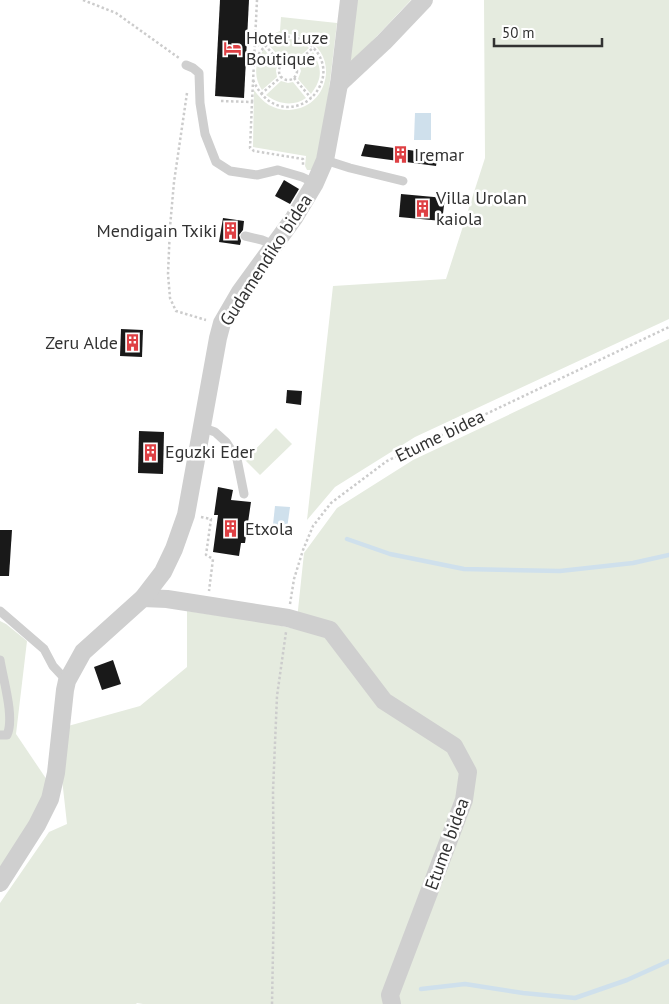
<svg xmlns="http://www.w3.org/2000/svg" width="669" height="1004" viewBox="0 0 669 1004" font-family="'PT Sans',sans-serif">
  <style>
    .green { fill: #e5ebdf }
    .water { fill: #cfe0ec }
    .lines { fill: none; stroke-linecap: round; stroke-linejoin: round }
    .stream { stroke: #cfe0ec; stroke-width: 4.5 }
    .building { fill: #191919 }
    .path { stroke: #ccc; stroke-width: 2.5; stroke-dasharray: 2.5 2.5; stroke-linecap: butt }
    .service { stroke: #cfcfcf; stroke-width: 9 }
    .minor { stroke: #cfcfcf; stroke-width: 18 }
    .labels { text-anchor: middle; stroke-width: 5; stroke-linejoin: round; paint-order: stroke }
    .poi-label { font-size: 18px; fill: #323232; stroke: #fff; text-anchor: start }
    .street-label { font-size: 18px; fill: #323232; stroke: #fff }
  </style>
  <rect width="100%" height="100%" fill="#fff"/>
  <!-- green -->
  <g class="green">
    <polygon points="356,0 411,0 347,68"/>
    <polygon points="484,0 669,0 669,319 415,437 335,487 307,520 333,286 446,279 485,158"/>
    <path d="M 281,17 L 337,23 L 326,114 L 317,161 L 312,170 L 307,170 L 305,166 L 306,156 L 253,147 L 254,90 C 263,103 273,110 289,110 C 329,109 341,53 303,38 C 285,30 273,35 258,47 L 259,38 L 264,39 L 268,36 L 280,31 Z"/>
    <polygon points="291,39 305,44 309,48 295,61 288,59 282,60 269,45 277,42"/>
    <path d="M 264,49 L 277,65 L 276,71 L 277,77 L 262,90 C 253,77 255,62 264,49 Z"/>
    <path d="M 313,52 C 322,69 323,78 311,94 L 298,79 L 301,71 L 299,65 Z"/>
    <path d="M 281,81 L 288,83 L 293,82 L 306,98 C 293,107 278,104 266,95 Z"/>
    <polygon points="669,339 669,1004 143,1004 137,1003 136,1004 0,1004 0,903 49,832 67,824 62,779 68,726 140,706 187,667 187,611 262,622 296,629 304,553 337,508 413,460"/>
    <polygon points="276,428 292,444 260,475 245,460"/>
    <polygon points="0,621 6,624 27,641 16,734 47,780 43,799 0,871"/>
  </g>
  <!-- water -->
  <g class="water">
    <polygon points="415,113 431,113 431,140 414,140"/>
    <polygon points="275,506 290,507 286,536 272,534"/>
  </g>
  <g class="lines">
    <!-- stream -->
    <g class="stream">
      <polyline points="347,539 390,554 464,569 560,571 633,563 669,555"/>
      <polyline points="421,989 465,984 523,993 575,998 627,980 669,961"/>
    </g>
  </g>
  <!-- building -->
  <g class="building">
    <polygon points="220,0 249,0 244,98 215,96"/>
    <polygon points="365,144 438,154 436,166 361,156"/>
    <polygon points="284,180 299,189 290,204 275,196"/>
    <polygon points="401,194 445,198 442,221 399,217"/>
    <polygon points="223,218 244,221 243,230 239,235 241,241 240,245 219,242"/>
    <polygon points="121,329 143,330 142,357 120,356"/>
    <polygon points="287,390 302,391 301,405 286,403"/>
    <polygon points="139,431 164,432 163,474 138,473"/>
    <polygon points="218,487 233,490 231,500 251,502 245,543 241,543 239,556 213,552 218,515 214,515"/>
    <polygon points="0,530 12,530 9,576 0,576"/>
    <polygon points="113,660 121,684 102,690 94,667"/>
  </g>
  <g class="lines">
    <!-- path -->
    <g class="path">
      <polyline points="83,0 116,13 179,58"/>
      <polyline points="265,45 282,65"/>
      <circle cx="288" cy="71" r="9"/>
      <polyline points="295,64 314,47"/>
      <polyline points="294,78 311,98"/>
      <path d="M 253,80 C 260,95 270,106 287,107 C 298,107 307,103 314,95 C 348,55 281,6 254,62"/>
      <polyline points="187,93 174,182 170,227 168,274 170,298 176,311 206,320"/>
      <polyline points="261,94 281,77"/>
      <polyline points="221,101 252,102 250,148 254,151 303,159 303,165"/>
      <polyline points="252,102 257,0"/>
      <polyline points="201,517 211,519 206,555 213,559 209,591"/>
      <polyline points="290,604 294,579 303,550 313,526 331,503 387,461 669,327"/>
      <polyline points="272,1004 274,897 273,791 277,696 286,632"/>
    </g>
    <!-- service -->
    <g class="service">
      <polyline points="186,65 193,68 199,73 200,103 205,134 216,162 230,171 257,175 278,170 302,177 315,183"/>
      <polyline points="325,160 350,168 403,181"/>
      <polyline points="245,236 262,240 274,245"/>
      <polyline points="201,427 215,432 226,442 237,459 244,494"/>
      <polyline points="0,611 44,649 53,666 67,681"/>
      <path d="M 0,660 C 3,679 15,718 7,735 L 0,735"/>
    </g>
    <!-- minor -->
    <g class="minor">
      <polyline points="339,84 384,42 424,0"/>
      <polyline points="143,598 167,599 288,618 330,630 384,701 454,746 468,772 464,800 390,995 392,1004"/>
      <polyline points="0,883 37,825 50,799 56,773 65,690 67,681 83,652 143,598 163,572 174,549 186,515 218,338 222,323 240,292 294,218 315,183 325,160 339,84 349,0"/>
    </g>
  </g>
  <!-- icons -->
  <defs>
    <symbol id="hotel-bare" viewBox="-9 -9 18 18"><path d="M-6-4.5h1.5V1H6V5H4.5V3h-9V5H-6ZM-4 0a1.8 1.8 0 1 1 3.6 0ZM.5 0V-2.5h3Q6-2.5 6 0Z" fill="#de4044" stroke="#fff" stroke-width="2.5" paint-order="stroke"/></symbol>
    <symbol id="building-bare" viewBox="-9 -9 18 18"><path d="M-4-6H4V6H1V3H-1V6H-4ZM-2.5-4.3h1.7v1.8h-1.7ZM.8-4.3h1.7v1.8H.8ZM-2.5-1h1.7V.8h-1.7ZM.8-1h1.7V.8H.8Z" fill="#de4044" stroke="#fff" stroke-width="2.5" paint-order="stroke"/></symbol>
  </defs>
  <g fill-rule="evenodd">
    <use href="#hotel-bare" x="220" y="36" width="25" height="25"/>
    <use href="#building-bare" x="388" y="142" width="25" height="25"/>
    <use href="#building-bare" x="410" y="196" width="25" height="25"/>
    <use href="#building-bare" x="218" y="218" width="25" height="25"/>
    <use href="#building-bare" x="120" y="330" width="25" height="25"/>
    <use href="#building-bare" x="138" y="440" width="25" height="25"/>
    <use href="#building-bare" x="218" y="516" width="25" height="25"/>
  </g>
  <g class="labels">
    <!-- poi labels -->
    <g class="poi-label">
      <text x="246" y="44">Hotel Luze<tspan x="246" dy="21">Boutique</tspan></text>
      <text x="414" y="161">Iremar</text>
      <text x="436" y="204">Villa Urolan<tspan x="436" dy="21">kaiola</tspan></text>
      <text x="217" y="237" text-anchor="end">Mendigain Txiki</text>
      <text x="118" y="349" text-anchor="end">Zeru Alde</text>
      <text x="165" y="458">Eguzki Eder</text>
      <text x="245" y="535">Etxola</text>
    </g>
    <!-- street labels -->
    <g class="street-label">
      <text transform="translate(266 260) rotate(-57)" y="6">Gudamendiko bidea</text>
      <text transform="translate(440 436) rotate(-26)" y="6">Etume bidea</text>
      <text transform="translate(447 844) rotate(-70)" y="6">Etume bidea</text>
    </g>
  </g>
  <!-- scale -->
  <path d="M494 38v8h108v-8" fill="none" stroke="#323232" stroke-width="2.5"/>
  <text x="502" y="38" font-size="15" fill="#323232" stroke="#ffffff" stroke-width="4" paint-order="stroke">50 m</text>
</svg>
